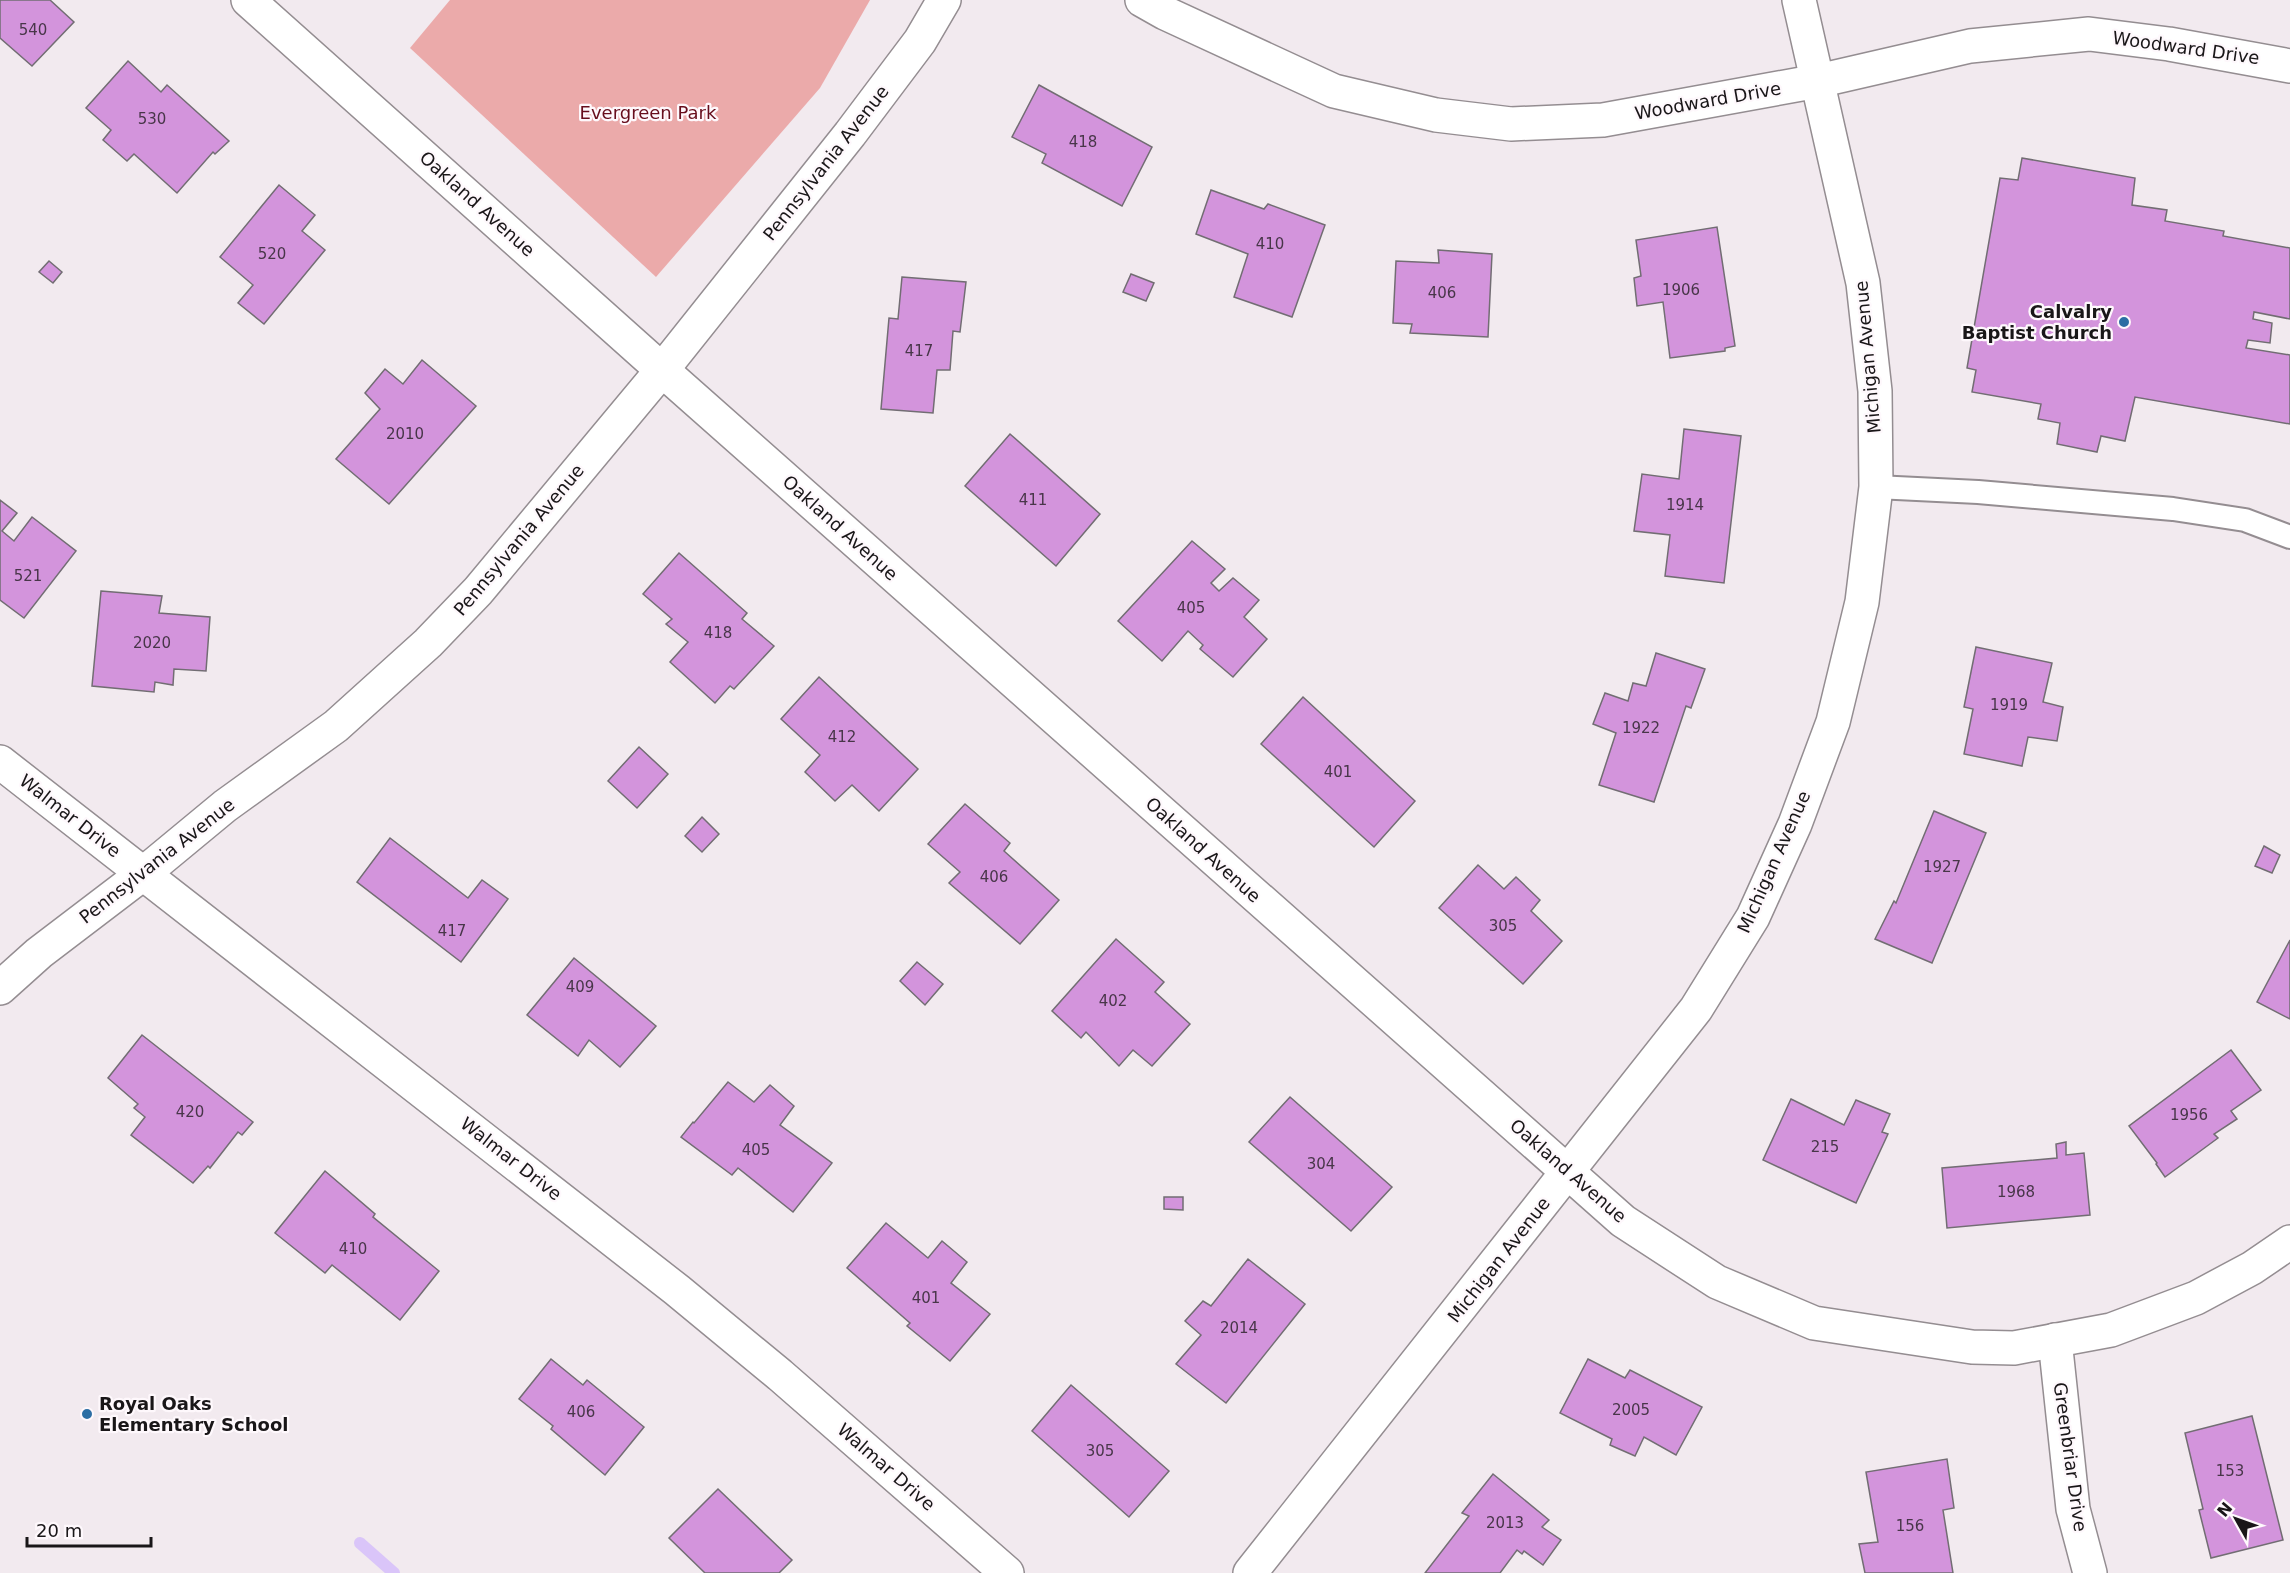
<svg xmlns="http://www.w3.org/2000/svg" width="2290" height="1573" viewBox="0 0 2290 1573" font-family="'DejaVu Sans',sans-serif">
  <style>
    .green { fill: #ebaaaa }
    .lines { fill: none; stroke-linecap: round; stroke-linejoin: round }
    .stream { stroke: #dac5f9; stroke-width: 12 }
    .building { fill: #d394dc; stroke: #726d73; stroke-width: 1.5 }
    .service-casing { stroke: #948d91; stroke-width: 26 }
    .minor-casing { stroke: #948d91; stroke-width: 36 }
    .service { stroke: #fff; stroke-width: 22 }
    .minor { stroke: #fff; stroke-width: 33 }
    .poi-dot { fill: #2c6ea4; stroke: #fef8fc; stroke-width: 2 }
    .labels { text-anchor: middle; stroke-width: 4.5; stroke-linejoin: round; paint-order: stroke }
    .number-label { font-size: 15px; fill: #483649 }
    .street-label { font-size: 18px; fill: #191618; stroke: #fef8fc }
    .park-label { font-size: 18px; fill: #670d1c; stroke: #fef8fc }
    .poi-label { font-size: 18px; font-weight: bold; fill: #191618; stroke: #fef8fc; text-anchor: end }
  </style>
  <rect width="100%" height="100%" fill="#f2eaef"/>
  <!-- green -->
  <polygon class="green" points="450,0 870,0 820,88 656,277 410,48"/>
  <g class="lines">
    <!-- stream -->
    <polyline class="stream" points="360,1543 394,1573"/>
  </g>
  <!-- building -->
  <g class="building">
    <polygon points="0,0 50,0 74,22 32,66 0,38"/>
    <polygon points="128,61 161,92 167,85 229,141 215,154 213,152 177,193 134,154 127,161 103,140 111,130 86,108"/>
    <polygon points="1039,85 1152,147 1122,206 1042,163 1046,154 1012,137"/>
    <polygon points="2022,158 2135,178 2132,205 2167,210 2165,221 2224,231 2223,236 2290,248 2290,319 2254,312 2253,319 2272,323 2270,343 2248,340 2246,348 2290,355 2290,424 2135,397 2125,441 2101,436 2097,452 2057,444 2060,423 2038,419 2041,404 1972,392 1976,370 1967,368 2000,178 2018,180"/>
    <polygon points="279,185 315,215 302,231 325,250 264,324 238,303 253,285 220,257"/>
    <polygon points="1211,190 1264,209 1268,204 1325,225 1292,317 1234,297 1248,254 1196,234"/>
    <polygon points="1717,227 1735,346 1725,348 1725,351 1670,358 1663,302 1637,306 1634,278 1641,276 1636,240"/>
    <polygon points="1438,250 1492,254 1488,337 1410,333 1412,324 1393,323 1396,261 1439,263"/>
    <polygon points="49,261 62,272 53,283 39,272"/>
    <polygon points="1131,274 1154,283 1146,301 1123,292"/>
    <polygon points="902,277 966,282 960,332 953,331 950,370 937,370 933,413 881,409 889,318 898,319"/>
    <polygon points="422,360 476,406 389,504 336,459 380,409 365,393 385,369 403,384"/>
    <polygon points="1684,429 1741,436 1724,583 1665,576 1670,535 1634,531 1642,474 1679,479"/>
    <polygon points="1010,434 1100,514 1056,566 965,486"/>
    <polygon points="0,500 17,513 2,531 14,541 32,517 76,551 24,618 0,600"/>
    <polygon points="1192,541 1225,569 1211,583 1219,591 1233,578 1259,600 1244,617 1267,639 1233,677 1200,649 1203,645 1188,631 1162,661 1118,621"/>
    <polygon points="679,553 747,613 742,619 774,646 734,689 730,686 715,703 670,662 688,642 666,624 672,619 643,594"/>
    <polygon points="101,591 162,596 159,613 210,617 206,671 174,669 173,685 155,682 154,692 92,686"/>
    <polygon points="1976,647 2052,663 2043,702 2063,707 2057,741 2028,737 2022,766 1964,754 1973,709 1964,707"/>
    <polygon points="1656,653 1705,669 1691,708 1686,706 1654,802 1599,785 1616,733 1593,724 1605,693 1628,701 1633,683 1646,686"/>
    <polygon points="819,677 918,769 879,811 852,785 835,801 805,772 820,755 781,719"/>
    <polygon points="1303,697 1415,801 1374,847 1261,744"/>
    <polygon points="639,747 668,774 637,808 608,781"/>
    <polygon points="965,804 1010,843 1004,851 1059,900 1020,944 949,883 960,872 928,844"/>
    <polygon points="1934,811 1986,833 1932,963 1875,939 1894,901 1896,903"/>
    <polygon points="702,817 719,834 702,852 685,836"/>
    <polygon points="390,838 468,898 482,880 508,899 461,962 357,882"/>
    <polygon points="2264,846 2280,855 2272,873 2255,866"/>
    <polygon points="1478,865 1504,889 1516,877 1540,900 1531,911 1562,941 1523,984 1439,908"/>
    <polygon points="1116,939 1164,982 1155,992 1190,1024 1152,1066 1133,1050 1119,1066 1086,1032 1081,1038 1052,1011"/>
    <polygon points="2290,940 2290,1019 2257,1002"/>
    <polygon points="574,958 656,1026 620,1067 589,1040 578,1056 527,1015"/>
    <polygon points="917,962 943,984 925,1005 900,981"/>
    <polygon points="142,1035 253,1122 242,1135 238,1132 210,1168 208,1166 193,1183 131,1135 145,1117 134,1108 138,1104 108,1078"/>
    <polygon points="2231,1050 2261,1090 2231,1111 2237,1119 2214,1134 2218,1138 2165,1177 2156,1164 2157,1163 2129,1126"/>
    <polygon points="728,1082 754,1102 770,1085 794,1106 780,1125 832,1163 793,1212 738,1168 732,1175 681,1137 693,1122 694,1123"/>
    <polygon points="1290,1097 1392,1187 1351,1231 1249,1142"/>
    <polygon points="1791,1099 1844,1125 1856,1100 1890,1114 1882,1132 1888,1134 1856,1203 1763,1160"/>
    <polygon points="2066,1142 2066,1155 2084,1153 2090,1215 1947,1228 1942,1168 2057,1158 2056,1144"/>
    <polygon points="325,1171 375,1214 373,1217 439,1271 400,1320 332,1265 325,1273 275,1233"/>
    <polygon points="1164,1197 1183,1197 1183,1210 1164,1209"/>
    <polygon points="886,1223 928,1258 942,1241 967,1262 951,1283 990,1314 950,1361 907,1326 910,1323 847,1268"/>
    <polygon points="1248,1259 1305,1304 1226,1403 1176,1364 1201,1335 1185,1321 1203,1301 1211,1306"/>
    <polygon points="551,1359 583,1385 587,1380 644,1427 605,1475 551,1429 553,1426 519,1399"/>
    <polygon points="1588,1359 1625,1378 1630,1370 1702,1407 1676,1455 1644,1437 1635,1456 1610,1445 1612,1439 1560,1413"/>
    <polygon points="1071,1385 1169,1471 1129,1517 1032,1431"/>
    <polygon points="2252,1416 2283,1540 2211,1558 2199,1510 2203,1509 2185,1433"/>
    <polygon points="1947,1459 1954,1508 1943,1510 1953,1573 1865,1573 1859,1544 1878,1542 1866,1472"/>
    <polygon points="1493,1474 1549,1520 1542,1527 1561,1540 1543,1565 1524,1551 1522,1554 1517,1550 1500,1573 1425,1573 1469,1516 1462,1513"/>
    <polygon points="718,1489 792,1560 779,1573 705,1573 669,1538"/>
  </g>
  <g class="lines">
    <defs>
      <polyline id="service" points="1876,487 1978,492 2173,509 2245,520 2290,537"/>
      <g id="minor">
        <polyline points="248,0 662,370 1623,1221 1717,1282 1814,1323 1972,1347 2014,1348 2111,1330 2196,1298 2252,1268 2290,1242"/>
        <polyline points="1142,0 1165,13 1334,91 1436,115 1511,124 1603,120 1818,81 1970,46 2089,34 2169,44 2290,66"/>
        <polyline points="0,762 677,1290 780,1375 1007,1573"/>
        <polyline points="0,988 39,953 144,873 225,806 336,726 428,643 478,591 662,370 850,134 920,41 944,0"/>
        <polyline points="2055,1340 2073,1509 2090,1573"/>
        <polyline points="1250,1573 1696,1009 1753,917 1795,824 1833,722 1862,602 1876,487 1875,391 1863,283 1799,0"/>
      </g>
    </defs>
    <!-- service casing -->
    <use href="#service" class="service-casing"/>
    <!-- minor casing -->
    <use href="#minor" class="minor-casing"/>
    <!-- service -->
    <use href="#service" class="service"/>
    <!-- minor -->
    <use href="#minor" class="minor"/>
  </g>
  <!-- markers -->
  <g class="poi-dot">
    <circle cx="2124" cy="322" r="6"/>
    <circle cx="87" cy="1414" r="6"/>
  </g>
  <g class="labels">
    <!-- number labels -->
    <g class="number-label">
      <text x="33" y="35">540</text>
      <text x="152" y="124">530</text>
      <text x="1083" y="147">418</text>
      <text x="1270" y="249">410</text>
      <text x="272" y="259">520</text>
      <text x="1681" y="295">1906</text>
      <text x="1442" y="298">406</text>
      <text x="919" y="356">417</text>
      <text x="405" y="439">2010</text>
      <text x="1033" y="505">411</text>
      <text x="1685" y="510">1914</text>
      <text x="28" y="581">521</text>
      <text x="1191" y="613">405</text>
      <text x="718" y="638">418</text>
      <text x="152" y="648">2020</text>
      <text x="2009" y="710">1919</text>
      <text x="1641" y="733">1922</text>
      <text x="842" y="742">412</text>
      <text x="1338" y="777">401</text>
      <text x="1942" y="872">1927</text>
      <text x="994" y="882">406</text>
      <text x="1503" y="931">305</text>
      <text x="452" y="936">417</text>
      <text x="580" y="992">409</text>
      <text x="1113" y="1006">402</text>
      <text x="190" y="1117">420</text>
      <text x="2189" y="1120">1956</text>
      <text x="1825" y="1152">215</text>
      <text x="756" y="1155">405</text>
      <text x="1321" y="1169">304</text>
      <text x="2016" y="1197">1968</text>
      <text x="353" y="1254">410</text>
      <text x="926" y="1303">401</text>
      <text x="1239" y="1333">2014</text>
      <text x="1631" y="1415">2005</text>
      <text x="581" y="1417">406</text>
      <text x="1100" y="1456">305</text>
      <text x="2230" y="1476">153</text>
      <text x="1505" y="1528">2013</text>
      <text x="1910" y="1531">156</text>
    </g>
    <!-- street labels -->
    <g class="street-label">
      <text transform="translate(2186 48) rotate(8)" y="6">Woodward Drive</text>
      <text transform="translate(1708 101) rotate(-10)" y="6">Woodward Drive</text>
      <text transform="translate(826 163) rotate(-52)" y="6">Pennsylvania Avenue</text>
      <text transform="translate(477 204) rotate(42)" y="6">Oakland Avenue</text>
      <text transform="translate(1868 357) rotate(-95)" y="6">Michigan Avenue</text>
      <text transform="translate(840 528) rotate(42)" y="6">Oakland Avenue</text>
      <text transform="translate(519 540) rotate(-50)" y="6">Pennsylvania Avenue</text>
      <text transform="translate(70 816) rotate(38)" y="6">Walmar Drive</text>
      <text transform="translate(1203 850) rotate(42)" y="6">Oakland Avenue</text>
      <text transform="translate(157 861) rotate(-38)" y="6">Pennsylvania Avenue</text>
      <text transform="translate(1774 862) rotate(-66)" y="6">Michigan Avenue</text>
      <text transform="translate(511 1159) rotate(38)" y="6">Walmar Drive</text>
      <text transform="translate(1568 1171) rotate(41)" y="6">Oakland Avenue</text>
      <text transform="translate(1499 1260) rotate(-52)" y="6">Michigan Avenue</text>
      <text transform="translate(2070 1457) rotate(82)" y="6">Greenbriar Drive</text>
      <text transform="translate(886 1467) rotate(41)" y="6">Walmar Drive</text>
    </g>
    <!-- park labels -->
    <g class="park-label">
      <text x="648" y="119">Evergreen Park</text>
    </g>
    <!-- poi labels -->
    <g class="poi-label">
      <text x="2112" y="318">Calvalry<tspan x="2112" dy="21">Baptist Church</tspan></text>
      <text x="99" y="1410" text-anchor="start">Royal Oaks<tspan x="99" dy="21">Elementary School</tspan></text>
    </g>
  </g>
  <!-- north arrow -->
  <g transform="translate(2236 1519) rotate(310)" stroke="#fef8fc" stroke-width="4.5" paint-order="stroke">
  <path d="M0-4.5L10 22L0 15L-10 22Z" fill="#191618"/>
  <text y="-9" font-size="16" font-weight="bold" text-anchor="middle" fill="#191618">N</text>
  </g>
  <!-- scale -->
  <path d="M27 1537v9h124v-9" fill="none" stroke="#191618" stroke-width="3"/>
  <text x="36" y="1537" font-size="18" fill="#191618" stroke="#fef8fc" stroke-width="4.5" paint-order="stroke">20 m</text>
</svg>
